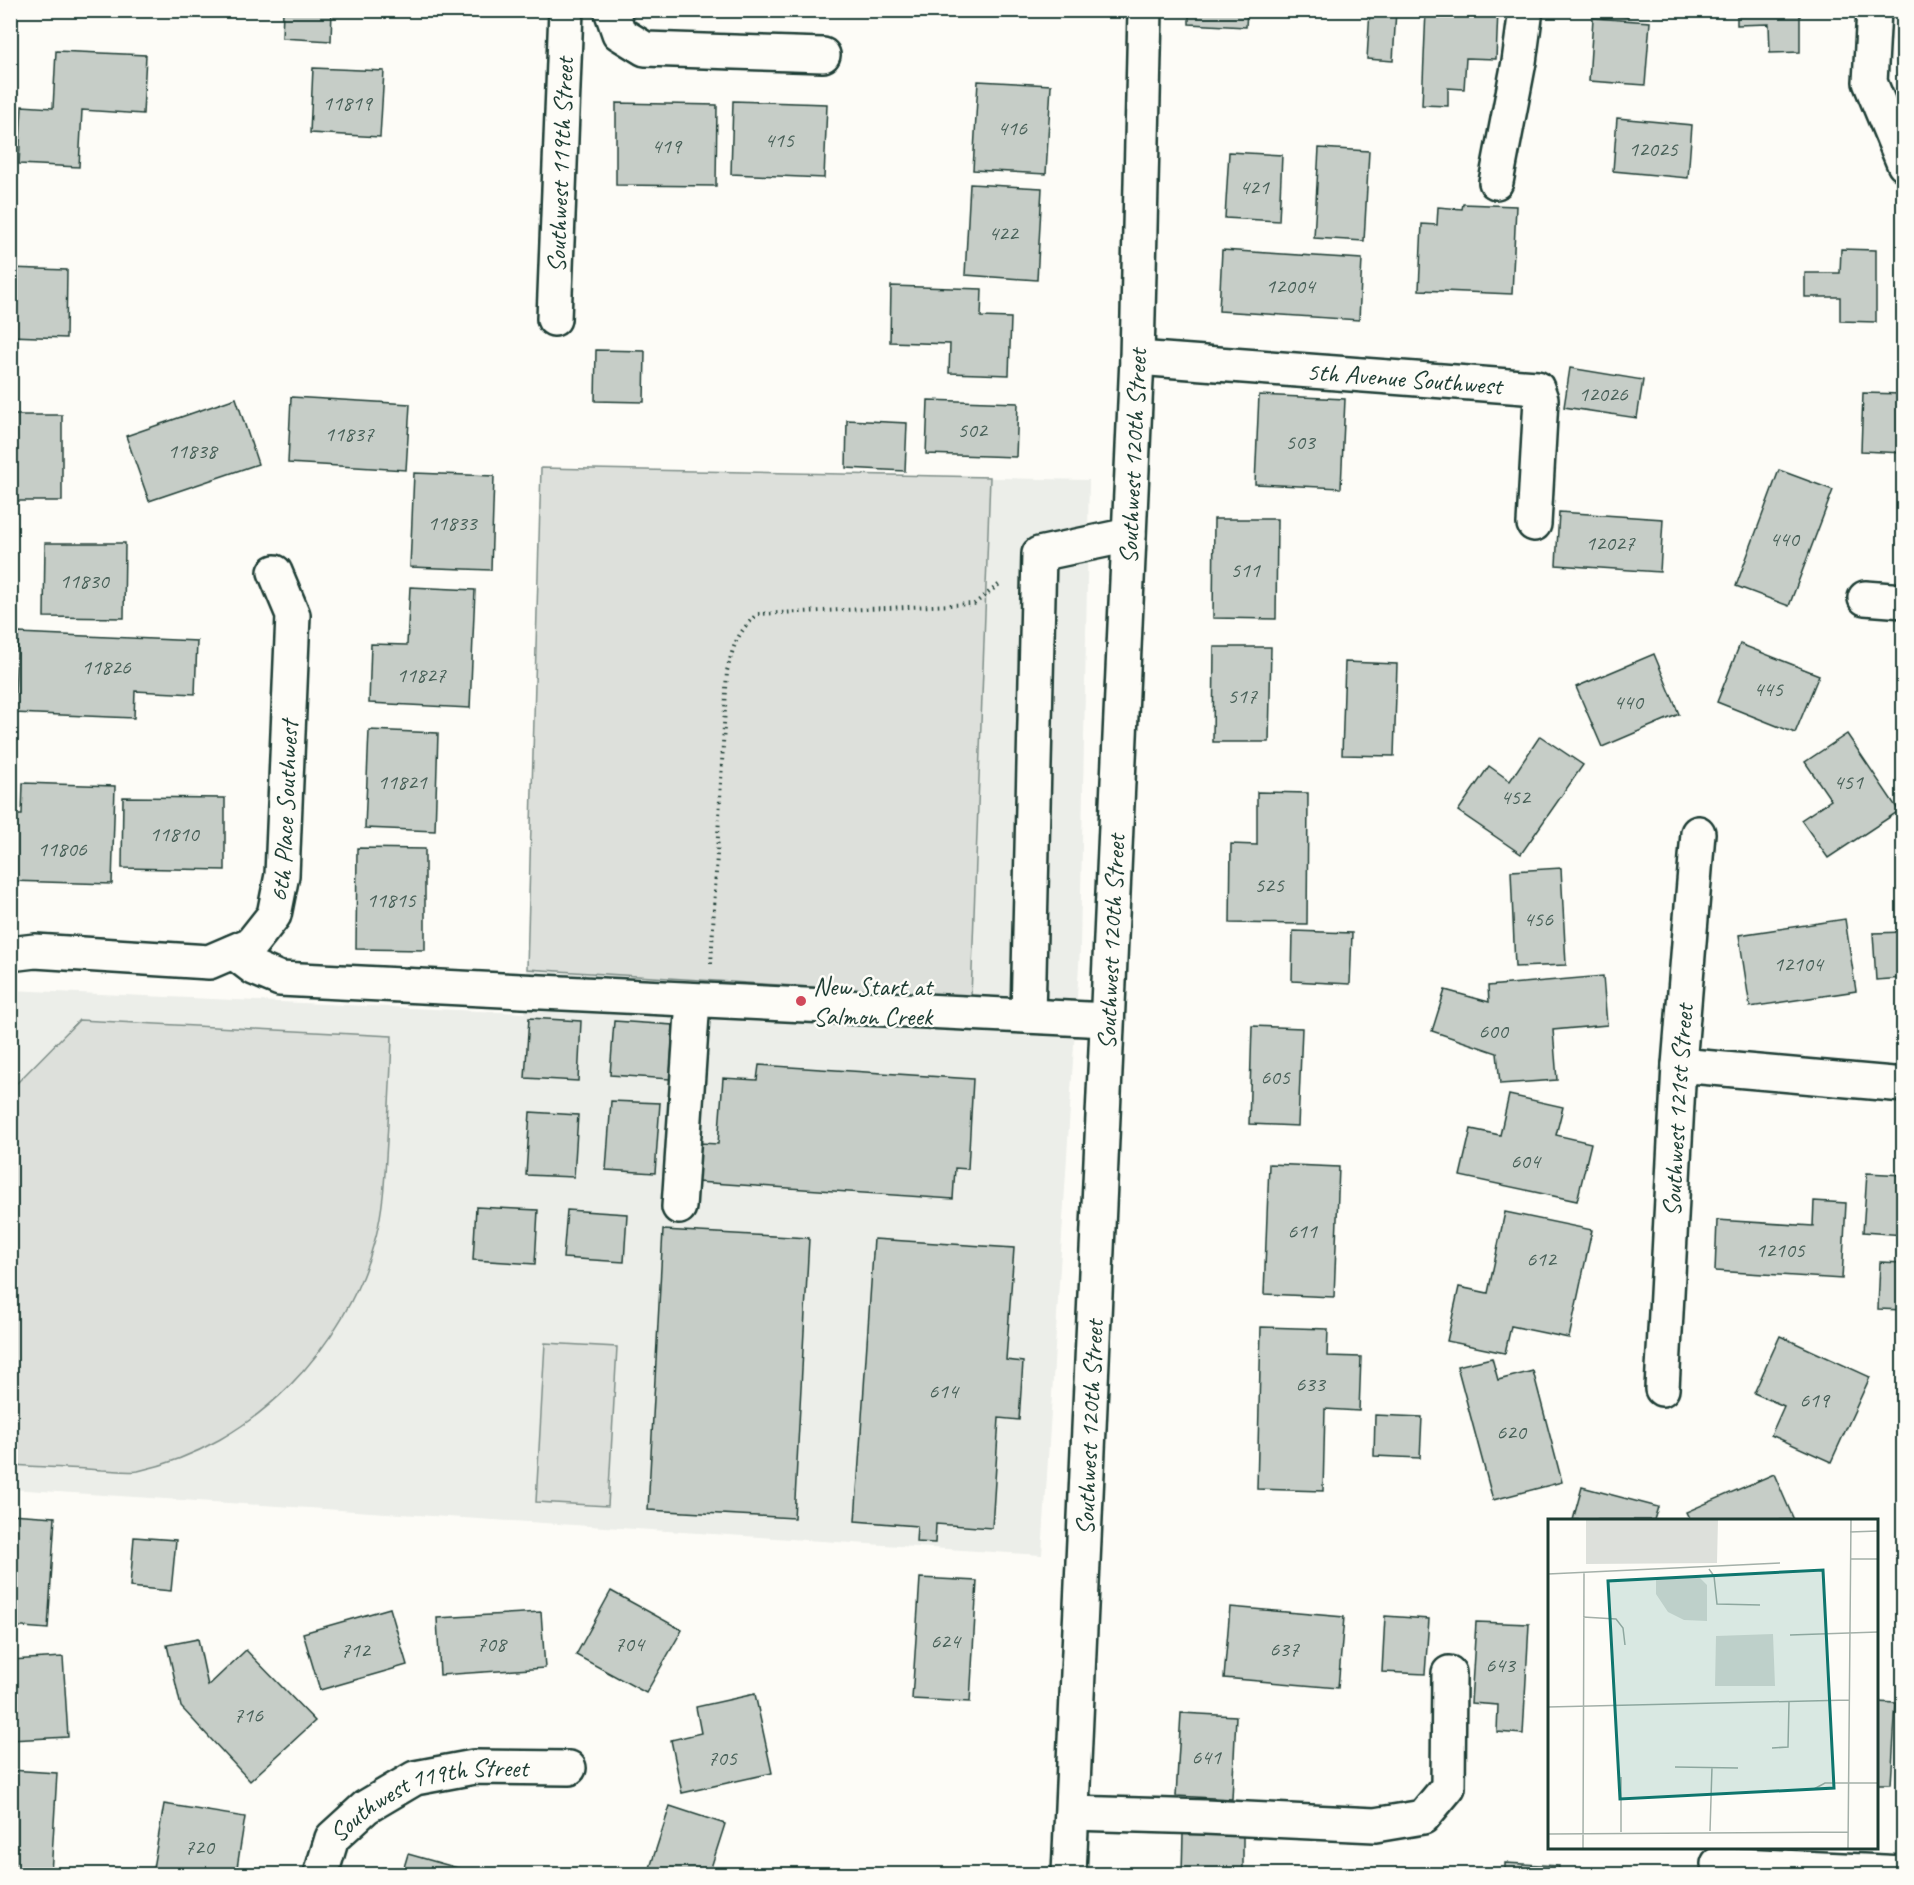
<svg xmlns="http://www.w3.org/2000/svg" width="1914" height="1885" viewBox="0 0 1914 1885" font-family="Caveat,sans-serif">
  <style>
    .built { fill: #eceee9 }
    .green { fill: #dde0db; stroke: #7e8e88; stroke-width: 1.5 }
    .building { fill: #c6cdc7; stroke: #1f3d34; stroke-width: 1.5 }
    .lines { fill: none; stroke-linecap: round; stroke-linejoin: round }
    .minor-casing { stroke: #1f3d34; stroke-width: 38 }
    .path { stroke: #1f3d34; stroke-width: 4; stroke-dasharray: 1.5 4.5; stroke-linecap: butt }
    .minor { stroke: #fdfcf7; stroke-width: 33 }
    .poi-dot { fill: #d1495b; stroke: #fdfcf7; stroke-width: 2 }
    .labels { text-anchor: middle; stroke-width: 5; stroke-linejoin: round; paint-order: stroke }
    .number-label { font-size: 22px; fill: #496159 }
    .street-label { font-size: 26px; fill: #1f3d34; stroke: #fdfcf7 }
    .poi-label { font-size: 26px; fill: #1f3d34; stroke: #fdfcf7; text-anchor: start }
    .inset-road { fill: none; stroke: #a4b0a9; stroke-width: 1.5 }
    .view { fill: #0f766e; fill-opacity: 0.15; stroke: #0f766e; stroke-width: 3 }
    .inset-edge { fill: none; stroke: #1f3d34; stroke-width: 3 }
  </style>
  <rect width="100%" height="100%" fill="#fdfcf7"/>
  <filter id="ink" filterUnits="userSpaceOnUse"><feTurbulence type="fractalNoise" baseFrequency=".0167" numOctaves="2"/><feDisplacementMap in="SourceGraphic" scale="12" xChannelSelector="R" yChannelSelector="G"/><feConvolveMatrix kernelMatrix="1 2 1 2 8 2 1 2 1" color-interpolation-filters="sRGB"/></filter>
  <g filter="url(#ink)">
    <!-- built -->
    <polygon class="built" points="541,468 1089,480 1080,949 1042,1555 11,1489 11,990 525,1013"/>
    <!-- green -->
    <g class="green">
      <polygon points="541,468 990,477 971,997 527,969"/>
      <path d="M 79,1020 L 392,1036 C 391,1071 389,1106 387,1141 C 385,1173 384,1205 376,1236 C 347,1348 253,1446 138,1471 C 127,1473 113,1470 102,1470 C 71,1468 41,1467 11,1465 L 10,1197 L 16,1084 Z"/>
      <polygon points="545,1343 617,1347 608,1506 536,1502"/>
    </g>
    <!-- building -->
    <g class="building">
      <polygon points="283,10 332,10 331,41 282,38"/>
      <polygon points="1189,10 1247,10 1246,27 1189,24"/>
      <polygon points="1370,10 1396,10 1393,61 1367,59"/>
      <polygon points="1426,10 1498,10 1496,59 1466,58 1464,89 1448,88 1448,106 1422,105"/>
      <polygon points="1571,10 1628,10 1628,17"/>
      <polygon points="1737,10 1800,10 1800,52 1770,53 1769,24 1737,25"/>
      <polygon points="1593,18 1650,22 1645,85 1589,81"/>
      <polygon points="56,51 146,55 143,114 82,110 79,167 19,164 22,106 53,108"/>
      <polygon points="313,68 384,71 380,137 310,133"/>
      <polygon points="978,81 1051,85 1046,174 973,170"/>
      <polygon points="733,101 827,104 824,178 731,174"/>
      <polygon points="616,103 717,105 716,186 616,185"/>
      <polygon points="1617,118 1692,125 1688,178 1613,171"/>
      <polygon points="1319,148 1369,151 1364,241 1314,238"/>
      <polygon points="1229,152 1282,155 1279,221 1225,218"/>
      <polygon points="970,184 1042,188 1037,280 965,275"/>
      <polygon points="1463,204 1516,206 1512,294 1419,290 1422,224 1437,225 1438,207 1462,209"/>
      <polygon points="1841,249 1876,250 1876,322 1840,321 1840,297 1805,297 1805,273 1840,273"/>
      <polygon points="1222,250 1362,259 1359,320 1219,311"/>
      <polygon points="10,268 67,270 66,338 10,336"/>
      <polygon points="891,286 982,289 981,317 1011,318 1009,375 949,373 950,344 890,342"/>
      <polygon points="596,350 645,351 644,402 595,401"/>
      <polygon points="1570,368 1643,380 1637,418 1564,407"/>
      <polygon points="1863,393 1904,394 1904,453 1861,451"/>
      <polygon points="1259,395 1345,399 1341,488 1255,484"/>
      <polygon points="291,397 410,404 406,470 288,463"/>
      <polygon points="236,398 258,464 149,501 126,436"/>
      <polygon points="928,400 1018,403 1016,457 926,454"/>
      <rect x="10" y="415" width="52" height="86"/>
      <polygon points="847,420 907,423 905,471 846,468"/>
      <polygon points="1779,470 1833,490 1789,606 1736,586"/>
      <polygon points="414,473 494,476 491,570 410,567"/>
      <polygon points="1559,512 1663,519 1660,572 1556,565"/>
      <polygon points="1214,519 1277,519 1276,619 1213,618"/>
      <polygon points="45,543 125,543 124,618 44,617"/>
      <polygon points="410,587 475,590 470,708 369,703 371,644 407,645"/>
      <polygon points="18,633 197,641 195,694 135,691 134,718 14,713"/>
      <polygon points="1740,644 1819,675 1795,733 1717,702"/>
      <polygon points="1214,647 1271,647 1269,742 1213,742"/>
      <polygon points="1654,654 1679,714 1602,747 1576,687"/>
      <polygon points="1345,662 1397,664 1394,756 1342,755"/>
      <polygon points="369,730 438,733 435,831 365,828"/>
      <polygon points="1847,734 1899,811 1828,858 1801,820 1831,800 1805,762"/>
      <polygon points="1540,736 1583,765 1521,854 1458,811 1489,766 1510,781"/>
      <polygon points="23,783 115,786 112,884 10,881 10,815 22,815"/>
      <polygon points="1257,792 1308,793 1307,924 1230,923 1231,844 1257,845"/>
      <polygon points="123,797 225,798 225,870 122,868"/>
      <polygon points="357,848 425,849 425,950 356,949"/>
      <polygon points="1561,868 1566,965 1515,967 1511,871"/>
      <polygon points="1845,919 1856,991 1750,1007 1739,935"/>
      <polygon points="1293,931 1352,933 1350,984 1292,981"/>
      <polygon points="1904,932 1904,978 1876,980 1873,933"/>
      <polygon points="1603,976 1607,1025 1553,1030 1557,1080 1500,1084 1497,1053 1432,1031 1445,990 1489,1002 1488,986"/>
      <polygon points="529,1018 581,1021 578,1081 525,1078"/>
      <polygon points="614,1021 673,1025 670,1079 610,1075"/>
      <polygon points="1252,1026 1302,1028 1298,1126 1249,1124"/>
      <polygon points="759,1065 973,1079 968,1169 955,1168 953,1199 697,1182 700,1143 718,1144 723,1078 757,1080"/>
      <polygon points="1509,1095 1563,1107 1556,1135 1591,1143 1577,1201 1460,1176 1471,1129 1500,1135"/>
      <polygon points="611,1101 660,1103 655,1173 606,1170"/>
      <polygon points="530,1112 578,1115 574,1177 526,1175"/>
      <polygon points="1269,1164 1339,1167 1334,1297 1264,1294"/>
      <polygon points="1867,1173 1904,1175 1904,1235 1863,1232"/>
      <polygon points="1814,1201 1846,1203 1842,1279 1715,1271 1717,1220 1813,1226"/>
      <polygon points="476,1207 538,1210 535,1264 473,1260"/>
      <polygon points="567,1210 627,1214 624,1262 563,1258"/>
      <polygon points="1505,1212 1592,1230 1569,1338 1511,1326 1505,1353 1447,1341 1459,1287 1488,1293"/>
      <polygon points="663,1230 809,1238 794,1518 648,1510"/>
      <polygon points="874,1239 1014,1248 1006,1360 1023,1362 1019,1420 999,1418 992,1528 936,1524 935,1543 916,1542 917,1526 855,1521"/>
      <polygon points="1880,1262 1904,1263 1904,1310 1878,1309"/>
      <polygon points="1261,1327 1328,1329 1327,1356 1361,1357 1359,1411 1325,1409 1323,1491 1257,1489"/>
      <polygon points="1780,1336 1870,1377 1831,1462 1771,1435 1784,1406 1754,1393"/>
      <polygon points="1492,1358 1498,1380 1533,1371 1562,1482 1493,1500 1457,1366"/>
      <polygon points="1375,1415 1422,1417 1420,1458 1374,1456"/>
      <polygon points="1774,1474 1794,1520 1690,1520 1686,1512"/>
      <polygon points="1582,1487 1658,1507 1654,1520 1573,1520"/>
      <polygon points="10,1514 55,1517 48,1629 10,1626"/>
      <polygon points="134,1537 176,1540 171,1591 130,1587"/>
      <polygon points="920,1578 977,1581 970,1702 912,1699"/>
      <polygon points="611,1591 682,1630 646,1693 576,1655"/>
      <polygon points="1230,1607 1344,1617 1338,1688 1224,1678"/>
      <polygon points="390,1608 407,1665 320,1690 303,1633"/>
      <polygon points="541,1612 545,1668 440,1675 437,1618"/>
      <polygon points="1385,1616 1429,1619 1425,1674 1382,1672"/>
      <polygon points="1476,1622 1529,1624 1523,1734 1497,1732 1498,1705 1471,1703"/>
      <polygon points="198,1639 208,1686 246,1650 315,1721 250,1781 181,1707 167,1645"/>
      <polygon points="63,1657 68,1737 10,1740 10,1660"/>
      <polygon points="755,1694 772,1773 682,1793 671,1740 701,1733 696,1707"/>
      <polygon points="1876,1702 1896,1703 1891,1784 1876,1784"/>
      <polygon points="1181,1713 1236,1716 1232,1799 1176,1796"/>
      <polygon points="10,1770 57,1773 51,1874 10,1874"/>
      <polygon points="164,1804 245,1817 236,1874 152,1874"/>
      <polygon points="670,1806 725,1824 709,1874 648,1874"/>
      <polygon points="1183,1834 1243,1835 1243,1874 1182,1874"/>
      <polygon points="408,1854 479,1874 402,1874"/>
      <polygon points="1505,1863 1559,1866 1558,1874 1505,1874"/>
    </g>
    <g class="lines">
      <defs>
        <g id="minor">
          <polyline points="611,10 619,33 645,49 823,55"/>
          <polyline points="1874,10 1870,82 1904,164"/>
          <polyline points="1496,182 1519,62 1526,10"/>
          <path id="s1" d="M 554,319 L 566,10"/>
          <path id="s2" d="M 1137,358 L 1537,388 L 1541,399 L 1534,524"/>
          <polyline points="1865,598 1904,601"/>
          <polyline points="233,952 254,968 280,979 1107,1020"/>
          <path id="s3" d="M 10,954 L 35,951 L 209,962 L 251,944 L 274,915 L 282,875 L 293,615 L 275,572"/>
          <polyline points="1028,1016 1039,554 1129,535"/>
          <polyline points="1679,1065 1904,1085"/>
          <polyline points="679,1207 693,1000"/>
          <path id="s4" d="M 1662,1389 L 1679,1065 L 1698,833"/>
          <polyline points="1072,1813 1205,1817 1375,1825 1423,1817 1448,1787 1449,1673"/>
          <polyline points="1718,1864 1904,1873"/>
          <path id="s5" d="M 321,1874 L 332,1838 L 366,1807 L 415,1778 L 474,1767 L 569,1768"/>
          <path id="s6" d="M 1069,1874 L 1137,358 L 1145,10"/>
        </g>
      </defs>
      <!-- minor casing -->
      <use href="#minor" class="minor-casing"/>
      <!-- path -->
      <path class="path" d="M 711,964 L 727,671 C 734,644 736,635 757,614 L 974,604 L 1001,583"/>
      <!-- minor -->
      <use href="#minor" class="minor"/>
    </g>
  </g>
  <!-- markers -->
  <circle class="poi-dot" cx="801" cy="1001" r="6"/>
  <g class="labels">
    <!-- number labels -->
    <g class="number-label">
      <text x="347" y="110">11819</text>
      <text x="1012" y="135">416</text>
      <text x="779" y="147">415</text>
      <text x="666" y="153">419</text>
      <text x="1653" y="156">12025</text>
      <text x="1254" y="194">421</text>
      <text x="1003" y="240">422</text>
      <text x="1290" y="293">12004</text>
      <text x="1603" y="401">12026</text>
      <text x="972" y="437">502</text>
      <text x="349" y="441">11837</text>
      <text x="1300" y="449">503</text>
      <text x="192" y="458">11838</text>
      <text x="452" y="530">11833</text>
      <text x="1784" y="546">440</text>
      <text x="1610" y="550">12027</text>
      <text x="1245" y="577">511</text>
      <text x="84" y="588">11830</text>
      <text x="106" y="674">11826</text>
      <text x="421" y="682">11827</text>
      <text x="1768" y="696">445</text>
      <text x="1242" y="703">517</text>
      <text x="1628" y="709">440</text>
      <text x="402" y="789">11821</text>
      <text x="1848" y="789">451</text>
      <text x="1515" y="804">452</text>
      <text x="174" y="841">11810</text>
      <text x="62" y="856">11806</text>
      <text x="1269" y="892">525</text>
      <text x="391" y="907">11815</text>
      <text x="1538" y="926">456</text>
      <text x="1798" y="971">12104</text>
      <text x="1493" y="1038">600</text>
      <text x="1275" y="1084">605</text>
      <text x="1525" y="1168">604</text>
      <text x="1302" y="1238">611</text>
      <text x="1780" y="1257">12105</text>
      <text x="1541" y="1266">612</text>
      <text x="1310" y="1391">633</text>
      <text x="943" y="1398">614</text>
      <text x="1814" y="1407">619</text>
      <text x="1511" y="1439">620</text>
      <text x="945" y="1648">624</text>
      <text x="491" y="1651">708</text>
      <text x="629" y="1651">704</text>
      <text x="1284" y="1656">637</text>
      <text x="355" y="1657">712</text>
      <text x="1500" y="1672">643</text>
      <text x="248" y="1722">716</text>
      <text x="1206" y="1764">641</text>
      <text x="722" y="1765">705</text>
      <text x="199" y="1854">720</text>
    </g>
    <!-- street labels -->
    <g class="street-label">
      <text dy="9" stroke="none"><textPath href="#s1" startOffset="154">Southwest 119th Street</textPath></text>
      <text dy="9" stroke="none"><textPath href="#s2" startOffset="268">5th Avenue Southwest</textPath></text>
      <text dy="9" stroke="none"><textPath href="#s6" startOffset="1419">Southwest 120th Street</textPath></text>
      <text dy="9" stroke="none"><textPath href="#s3" startOffset="387">6th Place Southwest</textPath></text>
      <text dy="9" stroke="none"><textPath href="#s6" startOffset="933">Southwest 120th Street</textPath></text>
      <text dy="9" stroke="none"><textPath href="#s4" startOffset="279">Southwest 121st Street</textPath></text>
      <text dy="9" stroke="none"><textPath href="#s6" startOffset="447">Southwest 120th Street</textPath></text>
      <text dy="9" stroke="none"><textPath href="#s5" startOffset="147">Southwest 119th Street</textPath></text>
    </g>
    <!-- poi labels -->
    <g class="poi-label">
      <text x="813" y="995">New Start at<tspan x="813" dy="30">Salmon Creek</tspan></text>
    </g>
  </g>
  <!-- overview -->
  <g transform="translate(1548 1519)">
    <rect width="330" height="330" fill="#fdfcf7"/>
    <path d="M 38,0 L 170,0 L 169,44 L 38,45 ZM 108,59 L 152,59 L 159,66 L 159,102 L 136,101 L 120,93 L 108,75 ZM 225,115 L 227,167 L 167,167 L 168,117 Z" fill="#dde0db"/>
    <path class="inset-road" d="M 302,13 L 330,12M 302,40 L 330,40M 161,50 L 166,57 L 169,85 L 212,86M 0,55 L 232,44M 35,98 L 68,100 L 75,109 L 77,126M 242,116 L 330,113M 0,188 L 301,181M 224,229 L 240,228 L 241,183M 127,248 L 190,249M 73,258 L 73,313M 266,270 L 277,264 L 330,264M 162,312 L 164,248M 0,315 L 300,313M 35,330 L 36,54M 300,330 L 303,0"/>
    <path class="view" d="M 275,51 L 286,269 L 72,280 L 60,62 Z"/>
    <rect width="330" height="330" class="inset-edge"/>
  </g>
  <!-- margin -->
  <rect width="1914" height="1885" fill="none" stroke="#fdfcf7" stroke-width="36"/>
  <rect x="18" y="18" width="1878" height="1849" fill="none" stroke="#1f3d34" stroke-width="2" filter="url(#ink)"/>
</svg>
